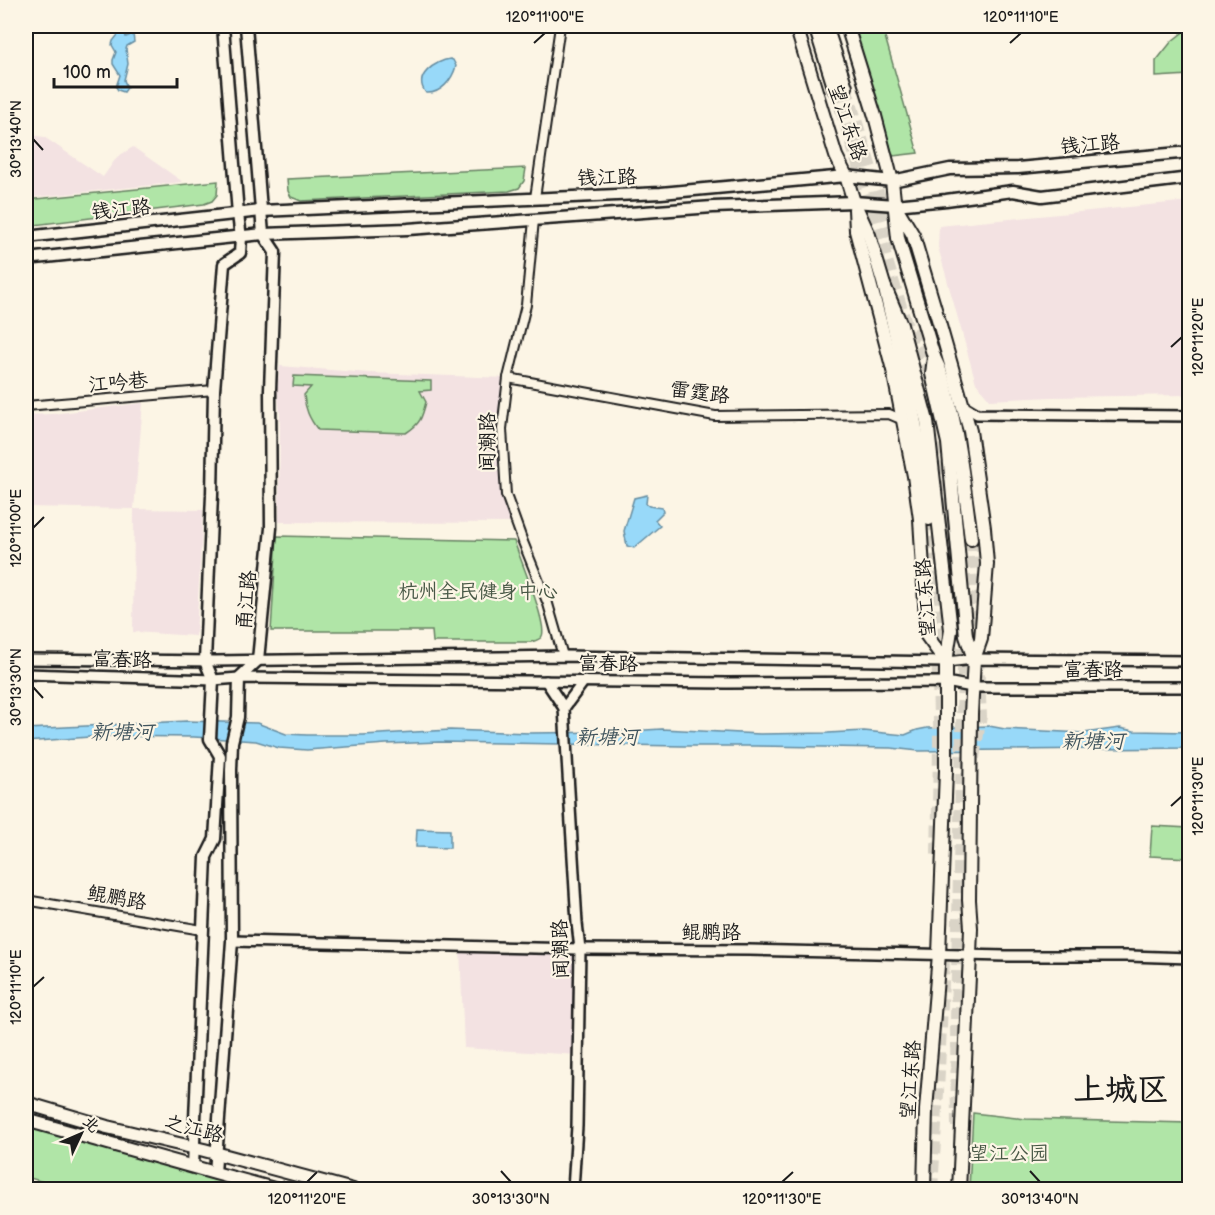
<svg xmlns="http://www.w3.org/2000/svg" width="1215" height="1215" viewBox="0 0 1215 1215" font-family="'Balsamiq Sans','LXGW WenKai TC',sans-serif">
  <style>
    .built { fill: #f3e2e2 }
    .green { fill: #b0e5a7; stroke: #668062; stroke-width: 1.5 }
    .water { fill: #98d9f9; stroke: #668da1; stroke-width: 1.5 }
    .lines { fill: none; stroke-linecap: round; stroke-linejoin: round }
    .trunk-tunnel { stroke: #dad4c7; stroke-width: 12; stroke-dasharray: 12 6; stroke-linecap: butt }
    .minor-casing { stroke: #1c1c1c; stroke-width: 12 }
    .tertiary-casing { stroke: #1c1c1c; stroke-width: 14 }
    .secondary-casing { stroke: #1c1c1c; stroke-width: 15 }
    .primary-casing { stroke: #1c1c1c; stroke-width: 16 }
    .trunk-casing { stroke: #1c1c1c; stroke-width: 16 }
    .minor { stroke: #fcf5e5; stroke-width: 8 }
    .tertiary { stroke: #fcf5e5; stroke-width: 9 }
    .secondary { stroke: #fcf5e5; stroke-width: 10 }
    .primary { stroke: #fcf5e5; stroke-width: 12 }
    .trunk { stroke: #fcf5e5; stroke-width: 12 }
    .ticks { fill: none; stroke: #1c1c1c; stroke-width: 2 }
    .labels { text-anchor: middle; stroke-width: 4.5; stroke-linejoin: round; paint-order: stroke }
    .street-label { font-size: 20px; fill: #1c1c1c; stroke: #fcf5e5 }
    .park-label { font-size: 20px; fill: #485846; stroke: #fcf5e5 }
    .water-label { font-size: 21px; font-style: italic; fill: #41555e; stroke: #fcf5e5 }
    .town-label { font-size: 32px; font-weight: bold; fill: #1c1c1c; stroke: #fcf5e5 }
    .neatline { fill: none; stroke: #1c1c1c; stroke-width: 2 }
    .ticks-label { font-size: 15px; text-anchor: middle; fill: #1c1c1c }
  </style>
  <rect width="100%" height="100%" fill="#fcf5e5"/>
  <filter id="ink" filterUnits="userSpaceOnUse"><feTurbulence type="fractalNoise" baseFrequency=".0167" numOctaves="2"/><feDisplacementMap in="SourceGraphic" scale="12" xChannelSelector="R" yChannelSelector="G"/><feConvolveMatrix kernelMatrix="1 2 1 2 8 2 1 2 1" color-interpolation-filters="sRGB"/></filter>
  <g filter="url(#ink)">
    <!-- built -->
    <g class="built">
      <polygon points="26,134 44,137 103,177 117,157 133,147 183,182 26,198"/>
      <polygon points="1189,201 1189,395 1052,397 990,400 976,383 938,247 939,226"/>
      <polygon points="280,366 369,373 508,378 502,429 506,495 516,523 279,522 280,414 277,389"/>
      <polygon points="143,403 134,509 203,510 196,636 133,632 134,509 26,507 26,415 52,414"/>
      <polygon points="460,947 580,949 579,1055 464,1048"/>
    </g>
    <!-- green -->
    <g class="green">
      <polygon points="854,26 882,26 918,153 893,156"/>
      <polygon points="1186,30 1189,30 1189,75 1156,77 1156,61 1172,41"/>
      <polygon points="526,168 524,181 519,188 509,191 301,201 291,197 288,191 287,179"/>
      <polygon points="218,181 217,195 212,201 204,204 26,226 26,200"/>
      <path d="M 294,376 L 431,381 L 431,390 L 420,391 L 426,402 C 422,418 420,424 406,433 L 318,430 C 309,418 305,409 304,395 L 311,387 L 293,386 Z"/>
      <path d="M 277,536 L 514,541 C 519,556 548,625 542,636 C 540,640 535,641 531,642 L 433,642 L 432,631 L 271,631 Z"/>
      <polygon points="1152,826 1189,828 1189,858 1150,856"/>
      <polygon points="973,1113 1026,1119 1189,1123 1189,1189 969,1189"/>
      <polygon points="26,1124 266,1189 69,1189 26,1177"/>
    </g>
    <!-- water -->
    <g class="water">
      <polygon points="120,26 134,26 125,34 126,37 133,34 134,42 127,46 126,49 128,64 124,80 127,88 124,92 118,90 116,87 120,75 113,64 113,60 116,52 112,45 113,41 121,31"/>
      <path d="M 450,59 L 453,60 L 456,66 C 452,80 441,94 426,93 C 412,76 436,61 450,59 Z"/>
      <polygon points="647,495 646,504 649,506 662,508 663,512 655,520 660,526 634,548 627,546 624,531 634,498"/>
      <polygon points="187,721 257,723 286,734 307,735 363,735 450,730 530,733 612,732 662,729 760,734 828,733 864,731 905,735 917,730 927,728 989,726 1005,729 1084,733 1120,728 1134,731 1190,732 1189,748 919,751 891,748 757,746 683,746 439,742 386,744 307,750 279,748 256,741 194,737 102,736 26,742 26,729"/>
      <polygon points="417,829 450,830 450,848 416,847"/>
    </g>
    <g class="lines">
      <!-- trunk-tunnel -->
      <g class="trunk-tunnel">
        <polyline points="846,87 896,250"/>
        <polyline points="835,90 910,336 920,372"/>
        <polyline points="919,327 932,373"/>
        <polyline points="935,445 945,511 947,547"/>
        <path d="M 929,519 C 934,586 938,654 939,721 C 939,766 938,810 937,855"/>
        <polyline points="971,539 977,642"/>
        <polyline points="974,758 981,716 978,662"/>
        <polyline points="957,1127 956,1022 963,668 962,628"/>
        <polyline points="932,1190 938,1092 944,960"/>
      </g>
      <defs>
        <g id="minor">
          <polyline points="535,198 560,26"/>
          <polyline points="534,220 526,305 508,378 502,429 506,495 523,542 548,604 563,656"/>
          <polyline points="508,378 715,416 889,414 903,420"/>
          <polyline points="26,406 214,390"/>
          <polyline points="26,900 202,930"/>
        </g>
        <g id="tertiary">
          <polyline points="962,405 977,414 1190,416"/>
          <polyline points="26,659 216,661 563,656 946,662 974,659 1190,661"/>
          <polyline points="26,674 213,680 239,678 727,683 946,682 972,687 1190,687"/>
          <polyline points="546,681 564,708 577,923 580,949 577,1126 573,1190"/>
          <polyline points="564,708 584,681"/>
          <polyline points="232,941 580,949 749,950 1006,956 1129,956 1190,958"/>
        </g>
        <g id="secondary">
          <polyline points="26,237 261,211 661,193 846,176 892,181 950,169 1018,168 1190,152"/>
          <polyline points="26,259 263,234 408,229 713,207 854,202 895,205 946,200 1013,191 1042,196 1190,178"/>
          <polyline points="193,1167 206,857 215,839 220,756 210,739 213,680 205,661 212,495 214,390 224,264 240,253 241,238 238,214 223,26"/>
          <polyline points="215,1173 232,941 231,770 232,742 238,717 239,678 258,660 271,528 270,390 275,252 263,234 246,26"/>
        </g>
        <g id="primary">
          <polyline points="796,26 836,156 846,176 854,202 869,235 884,285 901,325 927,421 951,630 946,662 946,771 939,954 926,1110 924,1190"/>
          <polyline points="847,26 875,116 892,181 898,238 934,357 932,374 948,443 966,636 974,659"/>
          <polyline points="895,205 913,235 938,319 970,431 984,528 987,564 981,639 974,659 971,714 969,900 971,928 970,955 959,1190"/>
          <polyline points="855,209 856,231 893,370 914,476 920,519 927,636 946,662"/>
          <polyline points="26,1103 107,1127 204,1150 353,1190"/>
          <polyline points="26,1120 215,1173 278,1190"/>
        </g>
        <g id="trunk">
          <polyline points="815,26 835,90"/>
          <polyline points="826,26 846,87"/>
          <path d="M 884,285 C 902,363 922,439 929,519"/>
          <path d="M 934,357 C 944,376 947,393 952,414 C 961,455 966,497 971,539"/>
        </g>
      </defs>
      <!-- minor casing -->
      <use href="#minor" class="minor-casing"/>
      <!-- tertiary casing -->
      <use href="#tertiary" class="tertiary-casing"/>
      <!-- secondary casing -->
      <use href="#secondary" class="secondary-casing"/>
      <!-- primary casing -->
      <use href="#primary" class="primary-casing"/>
      <!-- trunk casing -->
      <use href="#trunk" class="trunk-casing"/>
      <!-- minor -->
      <use href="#minor" class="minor"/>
      <!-- tertiary -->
      <use href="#tertiary" class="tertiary"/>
      <!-- secondary -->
      <use href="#secondary" class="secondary"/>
      <!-- primary -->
      <use href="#primary" class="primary"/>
      <!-- trunk -->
      <use href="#trunk" class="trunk"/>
    </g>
  </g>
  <!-- ticks -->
  <path class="ticks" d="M 534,43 L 545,33M 1010,43 L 1021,33M 33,139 L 43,150M 1171,347 L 1182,337M 33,528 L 44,517M 33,687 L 43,698M 1171,806 L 1182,796M 33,987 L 44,977M 501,1171 L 511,1182M 1030,1171 L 1040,1182M 307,1182 L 317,1172M 782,1182 L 793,1172"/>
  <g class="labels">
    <!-- street labels -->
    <g class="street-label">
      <text transform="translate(848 122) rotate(71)" y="7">望江东路</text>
      <text transform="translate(1090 144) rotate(-5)" y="7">钱江路</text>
      <text transform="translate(607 177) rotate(-2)" y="7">钱江路</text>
      <text transform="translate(121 209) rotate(-6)" y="7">钱江路</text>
      <text transform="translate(118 382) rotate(-5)" y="7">江吟巷</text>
      <text transform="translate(700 392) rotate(7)" y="7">雷霆路</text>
      <text transform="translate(487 442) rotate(-90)" y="7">闻潮路</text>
      <text transform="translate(925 598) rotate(-94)" y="7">望江东路</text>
      <text transform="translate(246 600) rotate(-85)" y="7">甬江路</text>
      <text transform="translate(122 659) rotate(2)" y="7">富春路</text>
      <text transform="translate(608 663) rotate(1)" y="7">富春路</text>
      <text x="1093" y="676">富春路</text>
      <text transform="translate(117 897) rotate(10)" y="7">鲲鹏路</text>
      <text x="711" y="939">鲲鹏路</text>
      <text transform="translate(560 949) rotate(-92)" y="7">闻潮路</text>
      <text transform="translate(910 1080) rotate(-86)" y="7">望江东路</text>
      <text transform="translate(194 1128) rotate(14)" y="7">之江路</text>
    </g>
    <!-- park labels -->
    <g class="park-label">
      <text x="478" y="598">杭州全民健身中心</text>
      <text x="1009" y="1160">望江公园</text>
    </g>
    <!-- water labels -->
    <g class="water-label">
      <text x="122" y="739">新塘河</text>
      <text x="607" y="744">新塘河</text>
      <text x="1093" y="748">新塘河</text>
    </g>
    <!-- town labels -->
    <g class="town-label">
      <text x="1121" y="1100">上城区</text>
    </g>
  </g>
  <!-- margin -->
  <rect width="1215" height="1215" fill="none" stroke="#fcf5e5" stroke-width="66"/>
  <!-- north arrow -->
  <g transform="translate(81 1134) rotate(46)" stroke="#fcf5e5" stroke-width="4.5" paint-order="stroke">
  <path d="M0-4.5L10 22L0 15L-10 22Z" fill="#1c1c1c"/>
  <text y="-9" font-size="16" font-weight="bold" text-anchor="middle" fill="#1c1c1c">北</text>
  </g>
  <!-- scale -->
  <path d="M54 78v9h123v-9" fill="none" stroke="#1c1c1c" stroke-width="3"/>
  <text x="63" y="78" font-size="18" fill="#1c1c1c" stroke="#fcf5e5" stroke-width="4.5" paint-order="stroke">100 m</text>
  <rect x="33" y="33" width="1149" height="1149" class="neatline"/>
  <g class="ticks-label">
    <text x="545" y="22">120°11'00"E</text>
    <text x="1021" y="22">120°11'10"E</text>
    <text transform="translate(16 139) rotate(-90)" y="5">30°13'40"N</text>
    <text transform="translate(1198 337) rotate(-90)" y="5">120°11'20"E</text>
    <text transform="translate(16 528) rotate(-90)" y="5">120°11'00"E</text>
    <text transform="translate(16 687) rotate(-90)" y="5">30°13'30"N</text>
    <text transform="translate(1198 796) rotate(-90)" y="5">120°11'30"E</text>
    <text transform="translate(16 987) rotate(-90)" y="5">120°11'10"E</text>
    <text x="307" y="1204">120°11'20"E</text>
    <text x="511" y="1204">30°13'30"N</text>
    <text x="782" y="1204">120°11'30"E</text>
    <text x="1040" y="1204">30°13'40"N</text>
  </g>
</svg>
